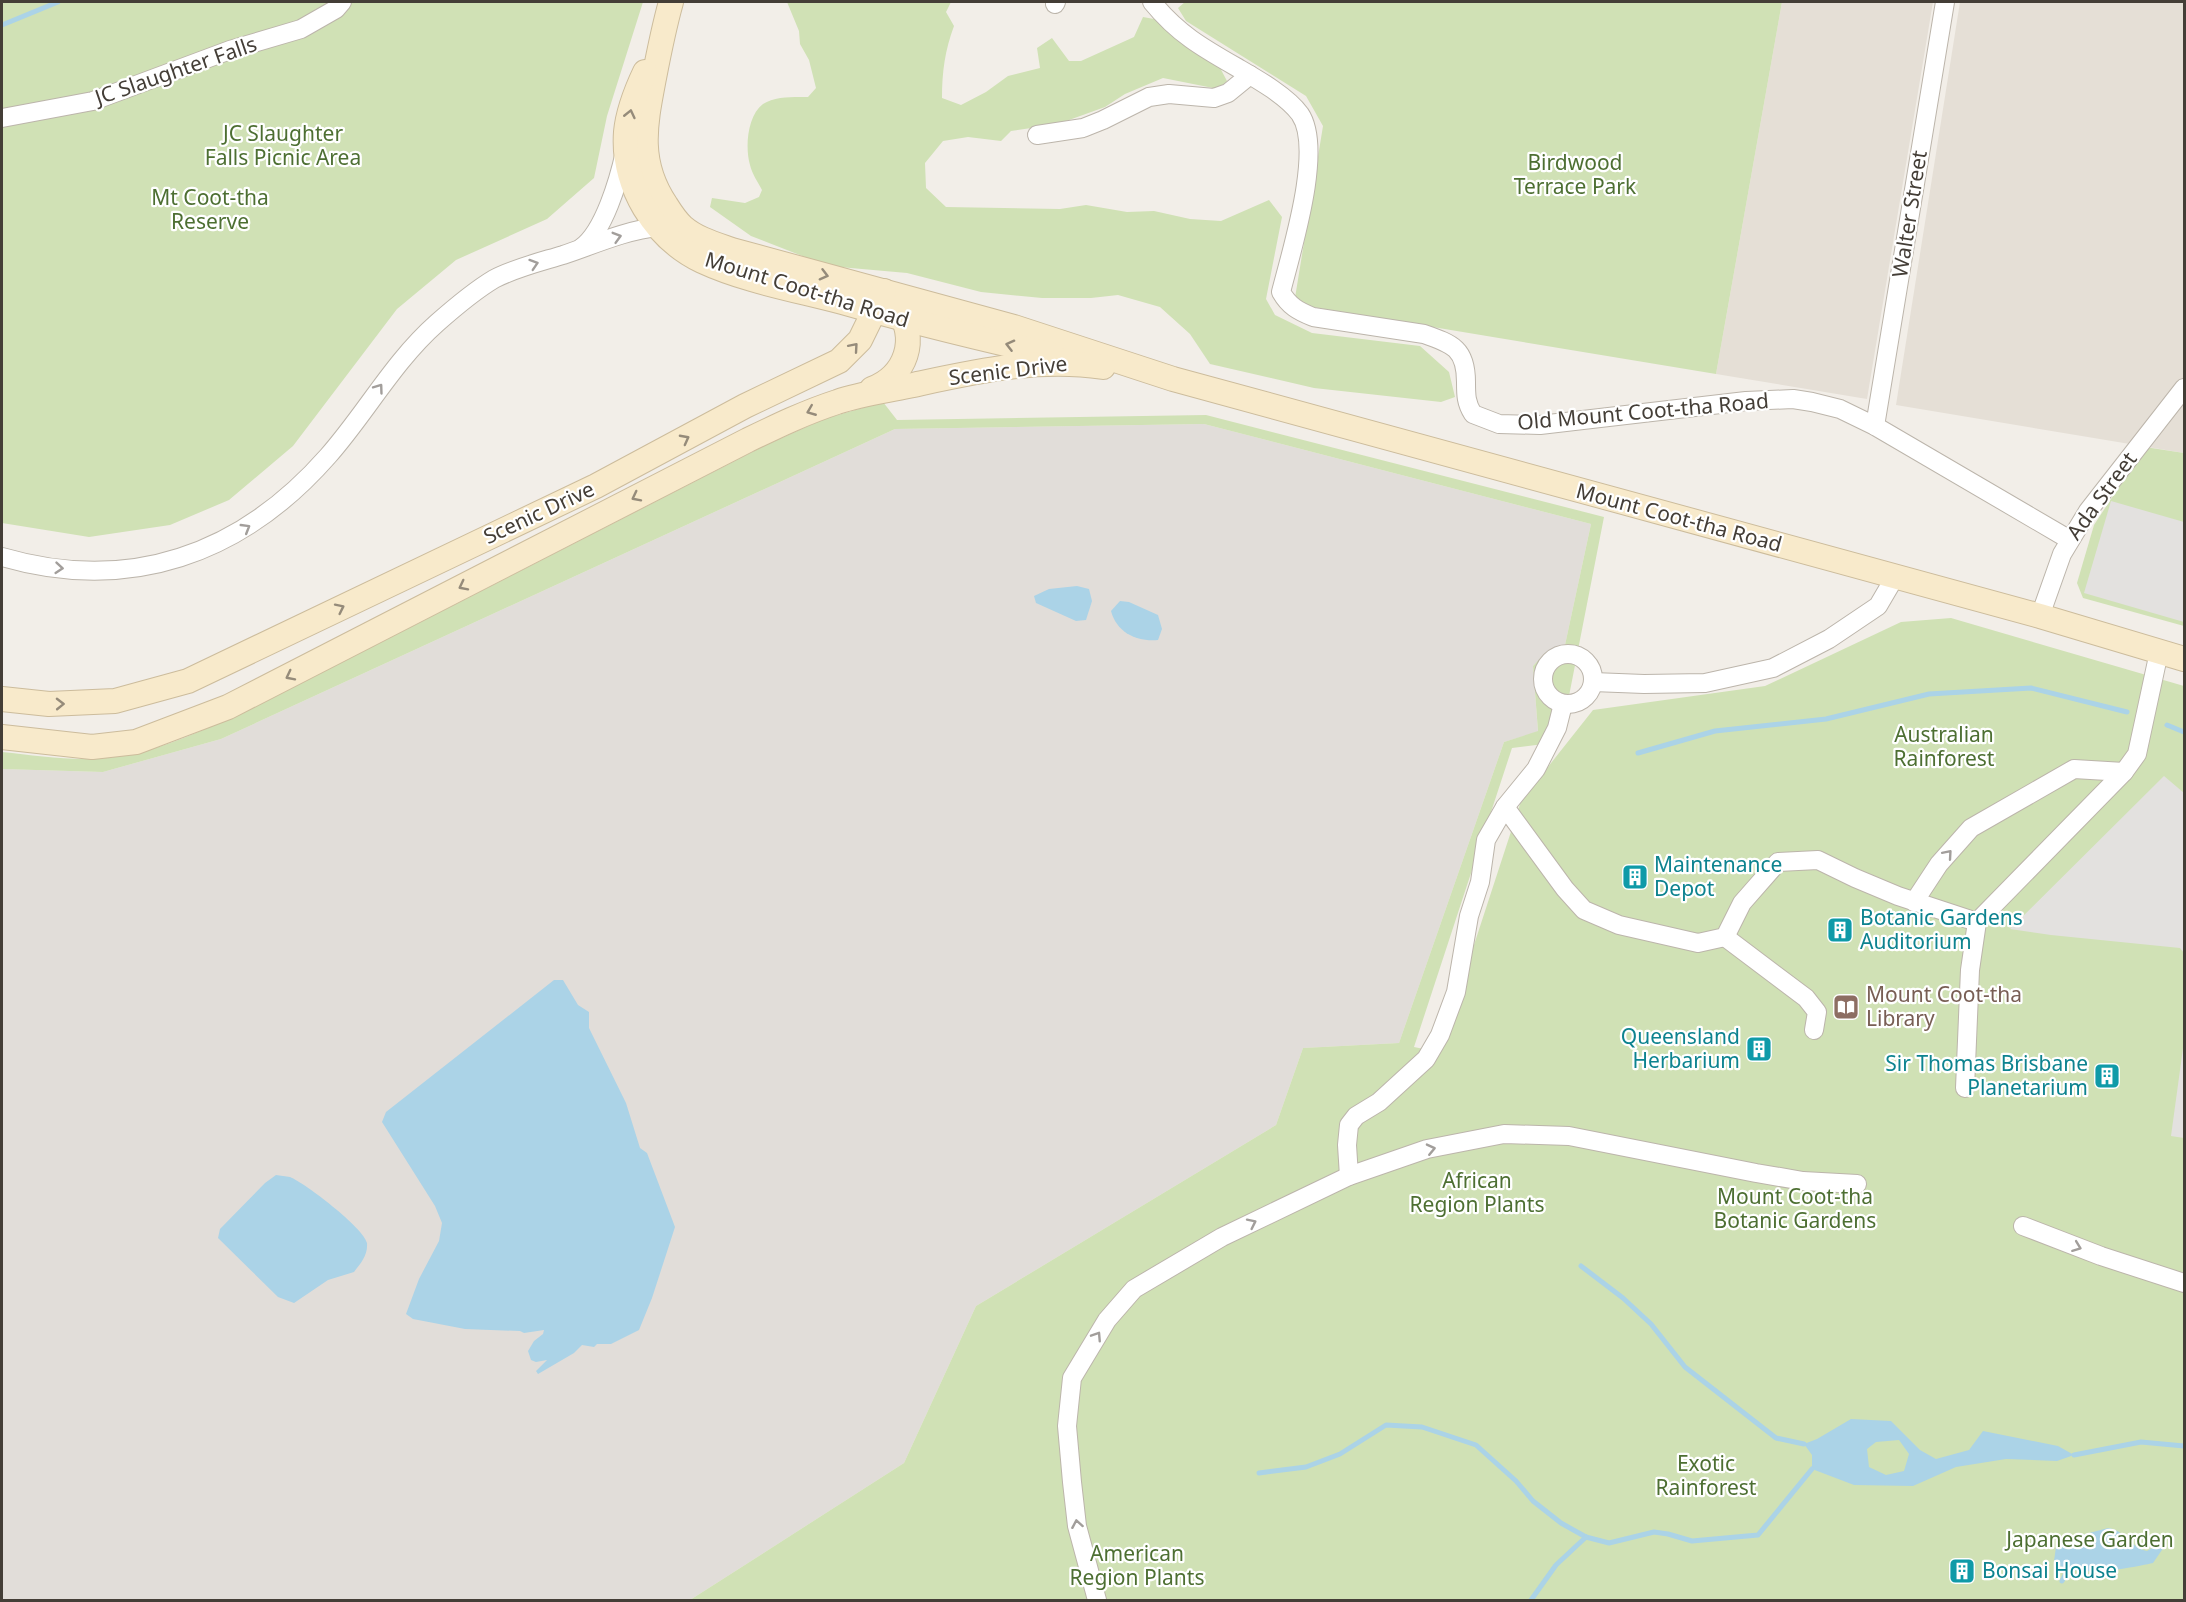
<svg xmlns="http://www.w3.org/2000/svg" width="2186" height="1602" viewBox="0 0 2186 1602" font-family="'Noto Sans',sans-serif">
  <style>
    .residential { fill: #e5dfd6 }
    .industrial { fill: #e1ddd9 }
    .green { fill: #d0e1b5 }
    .parking { fill: #e3e1df }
    .water { fill: #abd3e7; fill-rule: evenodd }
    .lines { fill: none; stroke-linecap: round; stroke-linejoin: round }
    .stream { stroke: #abd3e7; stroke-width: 5 }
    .minor-casing { stroke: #bcb5ab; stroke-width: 20 }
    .secondary-casing { stroke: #ccbc9c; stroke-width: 26 }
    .minor { stroke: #fff; stroke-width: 18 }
    .secondary { stroke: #f8eacb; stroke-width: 24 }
    .oneway { stroke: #958b7a }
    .oneway2 { stroke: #a29e9b }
    .labels { text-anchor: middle; stroke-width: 4.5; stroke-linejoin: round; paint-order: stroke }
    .street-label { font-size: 21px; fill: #443e37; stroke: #fff }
    .park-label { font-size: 21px; fill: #4d6f32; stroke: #fff }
    .culture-label { font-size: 21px; fill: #0d838f; stroke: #fff; text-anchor: start }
    .education-label { font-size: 21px; fill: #785e54; stroke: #fff; text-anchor: start }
  </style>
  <rect width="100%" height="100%" fill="#f2eee8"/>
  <!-- residential -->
  <g class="residential">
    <polygon points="1782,2 1933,2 1867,399 1716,374"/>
    <polygon points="1960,2 2184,2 2184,453 1896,405"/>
  </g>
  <!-- industrial -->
  <polygon class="industrial" points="1204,424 1591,524 1565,645 1545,653 1533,666 1538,732 1504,742 1399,1043 1303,1048 1276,1125 976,1306 904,1463 690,1600 2,1600 2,769 103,772 221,739 895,429"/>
  <!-- green -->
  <g class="green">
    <polygon points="2,2 643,2 607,116 594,178 547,219 456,260 397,309 293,446 229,500 170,525 89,537 2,523"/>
    <path d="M 787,2 L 951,2 L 946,12 L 954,26 C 945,50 942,72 942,98 L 961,105 L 986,92 L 1008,76 L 1040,68 L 1037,48 L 1052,38 L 1069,61 L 1081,61 L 1134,37 L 1143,17 L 1154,19 L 1182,42 L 1218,64 L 1227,81 L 1218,89 L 1163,78 L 1125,94 L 1105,107 L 1058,124 L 1011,131 L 1001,141 L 968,137 L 943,141 L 925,163 L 926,188 L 946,207 L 1060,209 L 1086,205 L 1127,212 L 1154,211 L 1190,219 L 1221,221 L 1269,200 L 1282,217 L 1266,299 L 1275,315 L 1312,333 L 1420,346 L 1449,372 L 1455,397 L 1441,402 L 1314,388 L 1210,364 L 1190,334 L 1160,307 L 1118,295 L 1091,298 L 1042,298 L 981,292 L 907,273 L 828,266 L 751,236 L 710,207 L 712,198 L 745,203 L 759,197 L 762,190 C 758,182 752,174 750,165 C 745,148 747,116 763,104 C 775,96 795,97 808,97 L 816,88 L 809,60 L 800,44 L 799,31 Z"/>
    <polygon points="1185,2 1782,2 1716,374 1294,304 1323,126 1306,96 1186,21 1178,8"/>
    <path d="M 883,402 L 897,420 L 1206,415 L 1604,517 L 1560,742 L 1512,748 L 1414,1047 L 1439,1052 L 1521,801 L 1593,710 L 1765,686 L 1901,622 L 1951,618 L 2184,686 L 2184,1600 L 690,1600 L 904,1463 L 976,1306 L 1276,1125 L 1303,1048 L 1399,1043 L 1504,742 L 1538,731 L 1533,666 L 1545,653 L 1565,645 L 1591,524 L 1204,424 L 895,429 L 221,739 L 103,772 L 2,769 L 2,752 C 41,756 82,763 121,756 C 165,749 207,728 247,711 L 766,445 L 824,419 Z"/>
    <polygon points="2145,447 2184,453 2184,626 2083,598 2077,583 2094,525"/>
  </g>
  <!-- parking -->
  <g class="parking">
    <polygon points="2111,501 2184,522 2184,622 2084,593"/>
    <polygon points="2164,776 2184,793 2184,953 2180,948 2051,935 2010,929"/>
    <polygon points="2184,1041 2184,1138 2171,1136"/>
  </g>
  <!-- water -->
  <g class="water">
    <polygon points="1077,586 1089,589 1092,601 1086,620 1076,621 1036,603 1034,596 1049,589"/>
    <path d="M 1120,601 L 1129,602 L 1158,615 L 1162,629 L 1158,640 C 1137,642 1117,633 1111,611 Z"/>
    <polygon points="554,980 563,980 578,1005 589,1012 589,1028 626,1103 640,1148 647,1153 675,1227 652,1298 639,1330 611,1344 597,1344 594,1347 582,1345 574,1353 538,1374 536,1371 547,1360 536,1362 531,1360 528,1351 534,1341 543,1334 544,1330 524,1333 520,1331 465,1329 413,1319 406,1314 419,1279 439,1241 442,1223 435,1206 382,1122 386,1112"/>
    <path d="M 276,1175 C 280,1176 286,1176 290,1177 C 305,1183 364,1228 367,1243 C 368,1255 361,1263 354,1272 L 328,1280 L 294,1303 L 278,1297 L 218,1238 L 220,1229 L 265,1183 Z"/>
    <path d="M 1851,1419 L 1891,1421 L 1920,1450 L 1936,1459 L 1969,1450 L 1983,1431 L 2058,1446 L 2074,1455 L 2057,1461 L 2006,1459 L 1956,1467 L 1913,1486 L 1854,1485 L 1812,1469 L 1812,1455 L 1804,1444 L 1817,1439 ZM 1899,1440 L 1909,1454 L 1904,1471 L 1886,1475 L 1869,1467 L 1867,1449 L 1876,1442 Z"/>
    <path d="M 2108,1528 C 2125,1530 2131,1548 2147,1551 L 2159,1544 L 2164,1547 L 2153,1563 C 2131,1568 2070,1580 2054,1561 L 2056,1547 L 2063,1540 Z"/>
  </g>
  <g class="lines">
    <!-- stream -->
    <g class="stream">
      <polyline points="2,25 58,2"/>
      <polyline points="2167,725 2184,732"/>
      <polyline points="1638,753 1715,731 1826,719 1929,694 2031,688 2127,712"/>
      <polyline points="1581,1266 1623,1298 1651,1324 1685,1367 1776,1438 1804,1444"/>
      <polyline points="2074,1455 2141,1442 2184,1446"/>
      <polyline points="1259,1473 1306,1467 1340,1454 1386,1425 1422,1427 1476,1445 1516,1481 1533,1501 1561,1523 1586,1537 1609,1543 1654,1532 1668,1534 1692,1541 1758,1535 1812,1469"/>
      <polyline points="2062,1581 2068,1569"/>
      <polyline points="1531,1600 1556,1565 1586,1537"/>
    </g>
    <defs>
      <g id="minor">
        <path d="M 1152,2 C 1178,34 1203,48 1238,68 C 1257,79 1287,96 1300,114 C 1324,149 1291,252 1281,292 C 1289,306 1298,311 1313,317 L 1424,334 C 1453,344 1466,349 1466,382 C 1466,395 1466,403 1473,414 L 1499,424 L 1540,425 L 1746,401 L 1793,399 L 1812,402 L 1840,409 L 1875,426 L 2070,540"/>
        <polyline points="1055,4 1056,2"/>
        <polyline points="2,118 93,101 230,50 301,29 336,9 342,2"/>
        <polyline points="1037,135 1083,128 1103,120 1149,97 1169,94 1214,98 1228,93 1250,75"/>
        <path d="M 581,248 C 604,232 619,179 625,152"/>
        <polyline points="1875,426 1945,2"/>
        <path d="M 2,557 C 129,594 241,555 328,456 C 366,413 393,362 437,323 C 454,308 474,291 494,279 C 515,268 540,262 563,255 C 593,245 626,230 658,227"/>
        <polyline points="2040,616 2062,554 2088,511 2184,388"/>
        <circle cx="1568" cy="679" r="25"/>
        <polyline points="1593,682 1644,684 1705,683 1773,668 1829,639 1878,606 1895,577"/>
        <polyline points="1505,807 1565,889 1584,910 1619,925 1698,943 1725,937 1742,903 1778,862 1818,860 1855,878 1898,896 1977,922"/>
        <polyline points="1914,902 1939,864 1971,828 2074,769 2124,772"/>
        <polyline points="1725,937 1806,998 1817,1012 1814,1030"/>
        <polyline points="1965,1088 1970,970 1977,922 2124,772 2137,754 2159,652"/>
        <polyline points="1349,1176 1347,1145 1349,1125 1356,1116 1379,1102 1426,1059 1440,1035 1456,992 1469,916 1480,882 1486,840 1505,807 1536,769 1557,728 1563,704"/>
        <polyline points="2023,1226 2101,1256 2184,1283"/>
        <polyline points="1097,1600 1077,1526 1072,1482 1067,1426 1072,1378 1107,1320 1134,1289 1222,1237 1349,1176 1427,1149 1504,1134 1569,1136 1756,1173 1803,1181 1857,1184"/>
      </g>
      <g id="secondary">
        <path d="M 671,2 C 664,27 659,52 654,78 C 645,125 637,162 666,205 C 671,213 676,221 683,227 C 697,239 715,244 732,250 L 1014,327 L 1173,379 L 2040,616 L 2184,659"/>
        <path d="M 645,72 C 636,91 628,111 626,132 C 622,185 654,238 702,261 C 745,281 797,290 842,302 C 912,322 982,339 1053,355"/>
        <path d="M 872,389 C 906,376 919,339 897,308"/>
        <polyline points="2,699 49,704 115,701 188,681 596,486 745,406 839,361 860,340 884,291"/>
        <path d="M 2,737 L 92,747 L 136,742 L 228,707 L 748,440 C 777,426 806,412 837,402 C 860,394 884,391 908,386 C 974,372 1036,357 1103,367"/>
      </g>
    </defs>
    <!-- minor casing -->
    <use href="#minor" class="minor-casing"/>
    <!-- secondary casing -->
    <use href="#secondary" class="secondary-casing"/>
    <!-- minor -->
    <use href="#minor" class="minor"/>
    <!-- secondary -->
    <use href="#secondary" class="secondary"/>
  </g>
  <!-- one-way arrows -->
  <defs><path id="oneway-chevron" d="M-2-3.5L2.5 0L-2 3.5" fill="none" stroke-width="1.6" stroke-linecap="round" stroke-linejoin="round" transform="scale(1.5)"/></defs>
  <g class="oneway">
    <use href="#oneway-chevron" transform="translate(630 114) rotate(-77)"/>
    <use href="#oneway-chevron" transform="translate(824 275) rotate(15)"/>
    <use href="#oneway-chevron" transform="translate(1010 345) rotate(-166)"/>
    <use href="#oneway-chevron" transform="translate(854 347) rotate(-49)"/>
    <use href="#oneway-chevron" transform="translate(811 411) rotate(158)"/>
    <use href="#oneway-chevron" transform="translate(685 439) rotate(-28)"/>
    <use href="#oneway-chevron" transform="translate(636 497) rotate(153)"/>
    <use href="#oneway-chevron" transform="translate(463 586) rotate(153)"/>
    <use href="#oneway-chevron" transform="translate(340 608) rotate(-26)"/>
    <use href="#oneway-chevron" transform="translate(290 676) rotate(153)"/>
    <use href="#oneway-chevron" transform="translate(60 704) rotate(-1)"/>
  </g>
  <g class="oneway2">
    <use href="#oneway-chevron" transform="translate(617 237) rotate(-16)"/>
    <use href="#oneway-chevron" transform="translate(534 264) rotate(-18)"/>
    <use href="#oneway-chevron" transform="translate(379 388) rotate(-54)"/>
    <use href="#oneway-chevron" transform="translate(246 528) rotate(-31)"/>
    <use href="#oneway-chevron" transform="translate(59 568) rotate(5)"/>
    <use href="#oneway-chevron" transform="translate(1948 854) rotate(-49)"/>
    <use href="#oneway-chevron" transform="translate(1431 1149) rotate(-13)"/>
    <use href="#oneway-chevron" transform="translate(1252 1223) rotate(-26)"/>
    <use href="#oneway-chevron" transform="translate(2077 1247) rotate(21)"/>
    <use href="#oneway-chevron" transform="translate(1097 1336) rotate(-57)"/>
    <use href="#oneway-chevron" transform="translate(1077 1524) rotate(-100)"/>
  </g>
  <!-- icons -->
  <defs>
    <symbol id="building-square" viewBox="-11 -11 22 22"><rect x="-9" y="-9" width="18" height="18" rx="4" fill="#0f9aa8" stroke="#fff"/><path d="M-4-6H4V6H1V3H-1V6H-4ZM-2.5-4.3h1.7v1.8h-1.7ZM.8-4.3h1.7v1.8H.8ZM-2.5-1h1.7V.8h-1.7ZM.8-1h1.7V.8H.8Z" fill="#fff"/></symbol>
    <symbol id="library-square" viewBox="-11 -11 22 22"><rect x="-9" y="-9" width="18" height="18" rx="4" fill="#8d6e63" stroke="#fff"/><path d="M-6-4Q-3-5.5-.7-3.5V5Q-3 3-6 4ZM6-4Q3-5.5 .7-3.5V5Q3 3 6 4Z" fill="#fff"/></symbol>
  </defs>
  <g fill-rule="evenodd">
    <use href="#building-square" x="1620" y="862" width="30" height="30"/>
    <use href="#building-square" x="1825" y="915" width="30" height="30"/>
    <use href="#library-square" x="1831" y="992" width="30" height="30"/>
    <use href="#building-square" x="1744" y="1034" width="30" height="30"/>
    <use href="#building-square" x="2092" y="1061" width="30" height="30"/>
    <use href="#building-square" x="1947" y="1556" width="30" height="30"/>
  </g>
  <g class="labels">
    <!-- street labels -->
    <g class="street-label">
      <text transform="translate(176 71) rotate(-19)" y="7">JC Slaughter Falls</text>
      <text transform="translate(1910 214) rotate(-81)" y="7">Walter Street</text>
      <text transform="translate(807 290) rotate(17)" y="7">Mount Coot-tha Road</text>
      <text transform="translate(1008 371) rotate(-7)" y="7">Scenic Drive</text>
      <text transform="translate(1643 412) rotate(-5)" y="7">Old Mount Coot-tha Road</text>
      <text transform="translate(2102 496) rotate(-54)" y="7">Ada Street</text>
      <text transform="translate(539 513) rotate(-25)" y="7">Scenic Drive</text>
      <text transform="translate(1679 518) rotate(15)" y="7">Mount Coot-tha Road</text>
    </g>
    <!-- park labels -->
    <g class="park-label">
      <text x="283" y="141">JC Slaughter<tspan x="283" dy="24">Falls Picnic Area</tspan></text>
      <text x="1575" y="170">Birdwood<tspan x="1575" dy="24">Terrace Park</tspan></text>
      <text x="210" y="205">Mt Coot-tha<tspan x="210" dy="24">Reserve</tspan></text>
      <text x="1944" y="742">Australian<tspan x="1944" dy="24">Rainforest</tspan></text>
      <text x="1477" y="1188">African<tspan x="1477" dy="24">Region Plants</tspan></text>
      <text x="1795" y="1204">Mount Coot-tha<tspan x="1795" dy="24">Botanic Gardens</tspan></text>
      <text x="1706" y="1471">Exotic<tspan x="1706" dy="24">Rainforest</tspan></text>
      <text x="2090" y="1547">Japanese Garden</text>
      <text x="1137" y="1561">American<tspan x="1137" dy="24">Region Plants</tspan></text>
    </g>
    <!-- culture labels -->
    <g class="culture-label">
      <text x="1654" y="872">Maintenance<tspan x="1654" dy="24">Depot</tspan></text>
      <text x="1860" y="925">Botanic Gardens<tspan x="1860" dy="24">Auditorium</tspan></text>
      <text x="1740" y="1044" text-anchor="end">Queensland<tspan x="1740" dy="24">Herbarium</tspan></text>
      <text x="2088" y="1071" text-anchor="end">Sir Thomas Brisbane<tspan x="2088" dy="24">Planetarium</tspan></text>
      <text x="1982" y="1578">Bonsai House</text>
    </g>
    <!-- education labels -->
    <g class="education-label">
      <text x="1866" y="1002">Mount Coot-tha<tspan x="1866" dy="24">Library</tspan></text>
    </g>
  </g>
  <!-- border -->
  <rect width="2186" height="1602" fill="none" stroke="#443e37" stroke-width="6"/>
</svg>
